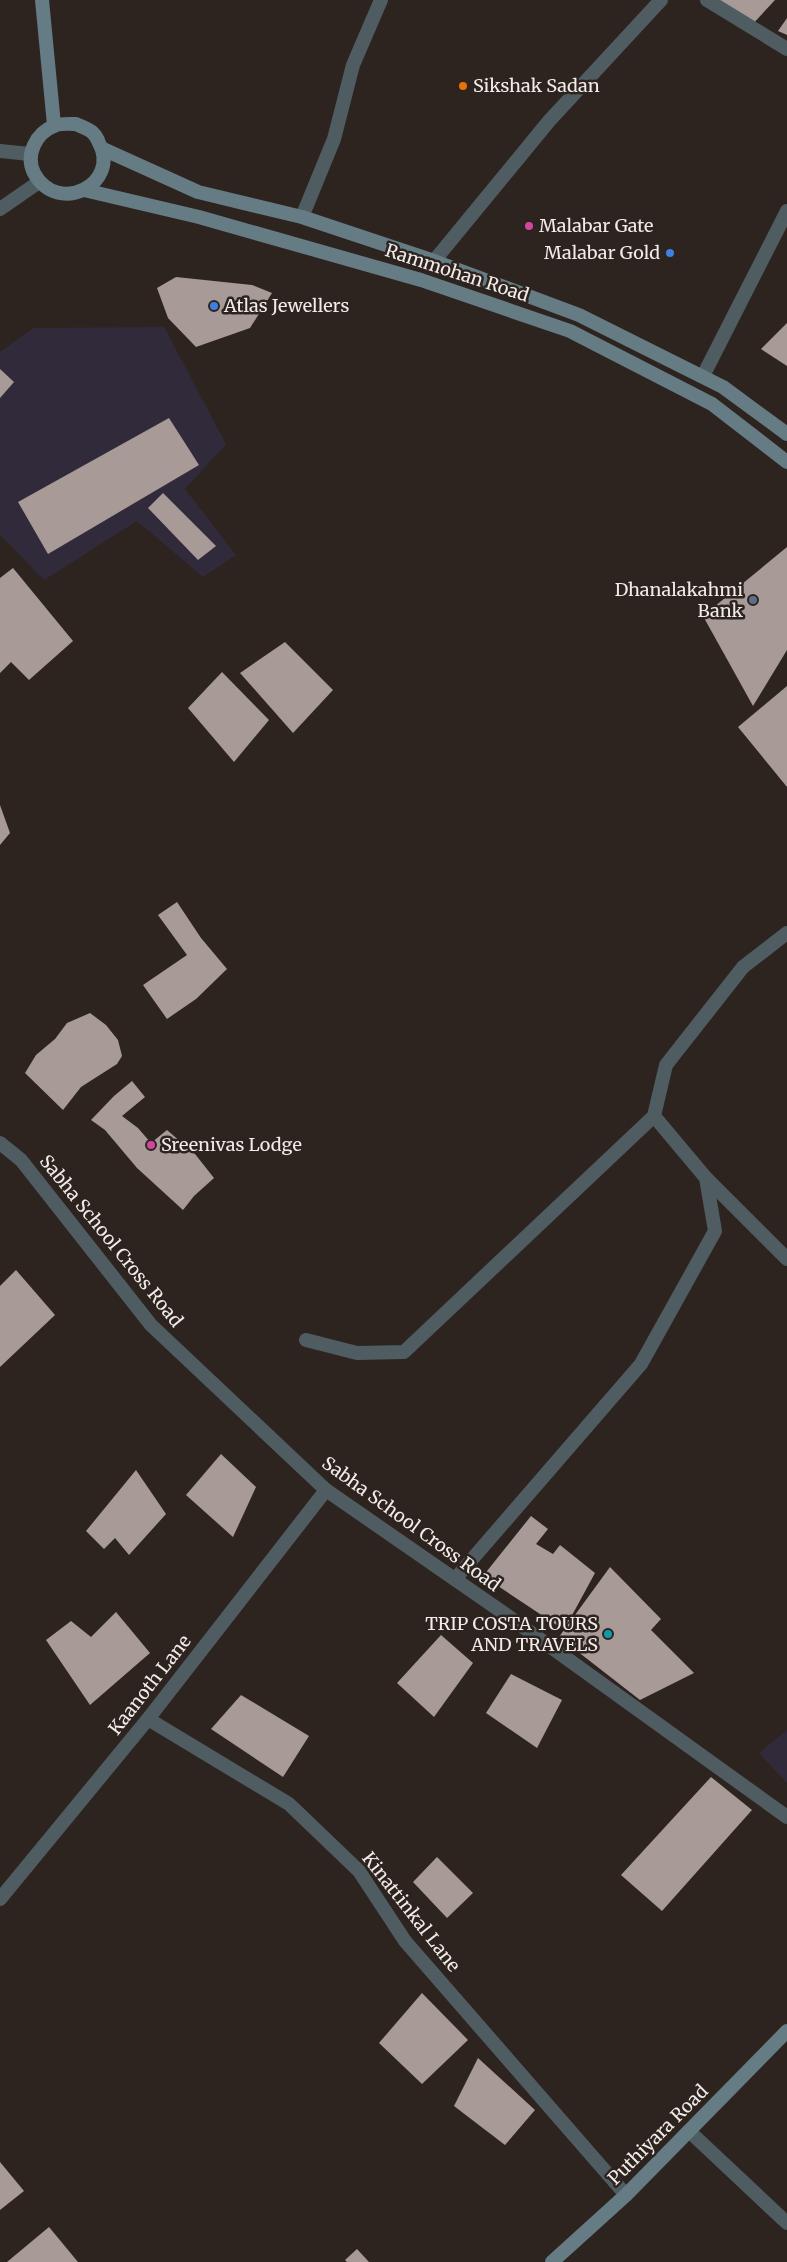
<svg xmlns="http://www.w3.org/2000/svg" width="787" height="2262" viewBox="0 0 787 2262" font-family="Merriweather,serif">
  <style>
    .education { fill: #312a3b }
    .building { fill: #a79a97 }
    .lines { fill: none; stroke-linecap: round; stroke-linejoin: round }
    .service { stroke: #4f5d62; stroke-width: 14 }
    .minor { stroke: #4f5d62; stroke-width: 14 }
    .tertiary { stroke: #4f5d62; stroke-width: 14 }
    .secondary { stroke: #657c84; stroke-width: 14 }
    .food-dot { fill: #e8710a; stroke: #2d241f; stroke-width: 2 }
    .hotel-dot { fill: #d1479c; stroke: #2d241f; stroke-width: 2 }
    .shop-dot { fill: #3f7fe0; stroke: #2d241f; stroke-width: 2 }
    .service-dot { fill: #5c6f8a; stroke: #2d241f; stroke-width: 2 }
    .culture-dot { fill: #0f9aa8; stroke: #2d241f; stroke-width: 2 }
    .labels { text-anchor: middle; stroke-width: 5; stroke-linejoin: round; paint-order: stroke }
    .poi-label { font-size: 18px; fill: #f2ece9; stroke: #2d241f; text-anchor: start }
    .street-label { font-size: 18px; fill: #f2ece9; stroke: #2d241f }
  </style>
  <rect width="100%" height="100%" fill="#2d241f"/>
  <!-- education -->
  <g class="education">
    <polygon points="164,327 226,444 185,489 236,555 203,577 137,521 44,580 0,535 0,352 33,328"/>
    <polygon points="787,1730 787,1783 759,1753"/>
  </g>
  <!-- building -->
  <g class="building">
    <polygon points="707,0 775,0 750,27"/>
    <polygon points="787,18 787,35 778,31"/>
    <polygon points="176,277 252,285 272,293 250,328 196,347 168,318 157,288"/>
    <polygon points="787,323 787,366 761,349"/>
    <polygon points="0,369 14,382 0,398"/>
    <polygon points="169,418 199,465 48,554 18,502"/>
    <polygon points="163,493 216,546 198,560 148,508"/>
    <polygon points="787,547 787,650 753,706 703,616"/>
    <polygon points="13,568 73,641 29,680 11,662 0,673 0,578"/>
    <polygon points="285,642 333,690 293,733 240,673"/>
    <polygon points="222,672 269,720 234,762 188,708"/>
    <polygon points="787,686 787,787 738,727"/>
    <polygon points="0,805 10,833 0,845"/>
    <polygon points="177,902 201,938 227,969 196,999 167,1019 143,985 187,955 158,915"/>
    <polygon points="90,1013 106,1025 118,1040 122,1056 117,1064 81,1087 63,1110 25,1073 36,1055 55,1039 67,1023"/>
    <polygon points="132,1081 145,1097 122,1116 138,1128 151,1143 167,1130 195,1154 214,1178 194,1196 183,1210 137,1168 105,1130 91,1120 114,1096"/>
    <polygon points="16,1270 55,1315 0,1367 0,1286"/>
    <polygon points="221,1454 256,1487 233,1537 186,1495"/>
    <polygon points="136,1470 166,1514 129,1555 115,1538 104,1549 86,1531"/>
    <polygon points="531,1516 548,1529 536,1544 553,1554 560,1545 595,1573 564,1630 610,1567 661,1619 651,1630 694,1673 640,1700 559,1637 564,1630 483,1576"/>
    <polygon points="116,1612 150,1653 90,1705 46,1640 71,1621 91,1637"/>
    <polygon points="441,1635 473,1663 434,1717 397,1683"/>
    <polygon points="511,1674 562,1700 537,1748 486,1713"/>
    <polygon points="241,1695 309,1736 283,1777 211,1729"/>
    <polygon points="711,1777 752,1810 662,1911 621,1875"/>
    <polygon points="437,1857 473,1893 447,1918 413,1882"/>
    <polygon points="422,1993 468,2040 422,2084 379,2043"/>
    <polygon points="478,2058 535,2110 505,2145 454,2106"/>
    <polygon points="0,2162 24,2191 0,2210"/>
    <polygon points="49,2227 78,2262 7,2262"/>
    <polygon points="357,2249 369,2262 347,2262 345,2260"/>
  </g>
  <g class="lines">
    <!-- service -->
    <polyline class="service" points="706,1178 787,1259"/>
    <!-- minor -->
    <g class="minor">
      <polyline points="707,0 787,49"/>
      <polyline points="0,151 30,154"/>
      <polyline points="302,217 334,139 353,65 381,0"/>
      <polyline points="434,261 549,121 661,0"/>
      <polyline points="703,376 787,211"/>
      <polyline points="0,1143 21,1160 151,1325 326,1490 505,1614 787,1817"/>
      <polyline points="306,1340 357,1353 404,1352 654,1116"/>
      <polyline points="455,1579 641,1364 715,1231 706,1178 654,1116 666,1065 743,967 787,933"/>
      <polyline points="148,1719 289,1804 359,1871 405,1941 626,2195"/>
      <polyline points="0,1899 148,1719 326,1490"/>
      <polyline points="689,2131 787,2223"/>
    </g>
    <!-- tertiary -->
    <polyline class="tertiary" points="0,209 39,182"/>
    <!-- secondary -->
    <g class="secondary">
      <polyline points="42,0 54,125"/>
      <path d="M 76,124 C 82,127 89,129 93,133 C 96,136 98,140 99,143 C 121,183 58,217 34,173 C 25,155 36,133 54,126 C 60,123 70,124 76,124 Z"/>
      <polyline points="103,149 198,192 302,217 434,261 579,315 723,387 787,434"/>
      <polyline points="84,190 199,217 421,280 570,331 712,404 787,462"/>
      <polyline points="552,2262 626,2195 787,2031"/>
    </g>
  </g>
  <!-- markers -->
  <circle class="food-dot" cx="463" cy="86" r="5"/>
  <g class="hotel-dot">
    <circle cx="529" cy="226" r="5"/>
    <circle cx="151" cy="1145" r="5"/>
  </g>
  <g class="shop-dot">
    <circle cx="670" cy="253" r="5"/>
    <circle cx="214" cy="306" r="5"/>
  </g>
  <circle class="service-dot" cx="753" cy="600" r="5"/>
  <circle class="culture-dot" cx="608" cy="1634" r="5"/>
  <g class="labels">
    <!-- poi labels -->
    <g class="poi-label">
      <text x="473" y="92">Sikshak Sadan</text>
      <text x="539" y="232">Malabar Gate</text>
      <text x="660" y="259" text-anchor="end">Malabar Gold</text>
      <text x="224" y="312">Atlas Jewellers</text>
      <text x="743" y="596" text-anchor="end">Dhanalakahmi<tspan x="743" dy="21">Bank</tspan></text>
      <text x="161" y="1151">Sreenivas Lodge</text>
      <text x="598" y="1630" text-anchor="end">TRIP COSTA TOURS<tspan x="598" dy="21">AND TRAVELS</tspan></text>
    </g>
    <!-- street labels -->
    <g class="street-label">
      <text transform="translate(457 273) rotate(18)" y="6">Rammohan Road</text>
      <text transform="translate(111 1241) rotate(51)" y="6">Sabha School Cross Road</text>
      <text transform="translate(411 1524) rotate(36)" y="6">Sabha School Cross Road</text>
      <text transform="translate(150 1685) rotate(-52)" y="6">Kaanoth Lane</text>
      <text transform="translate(411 1912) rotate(52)" y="6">Kinattinkal Lane</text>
      <text transform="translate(658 2135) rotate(-45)" y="6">Puthiyara Road</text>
    </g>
  </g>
</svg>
